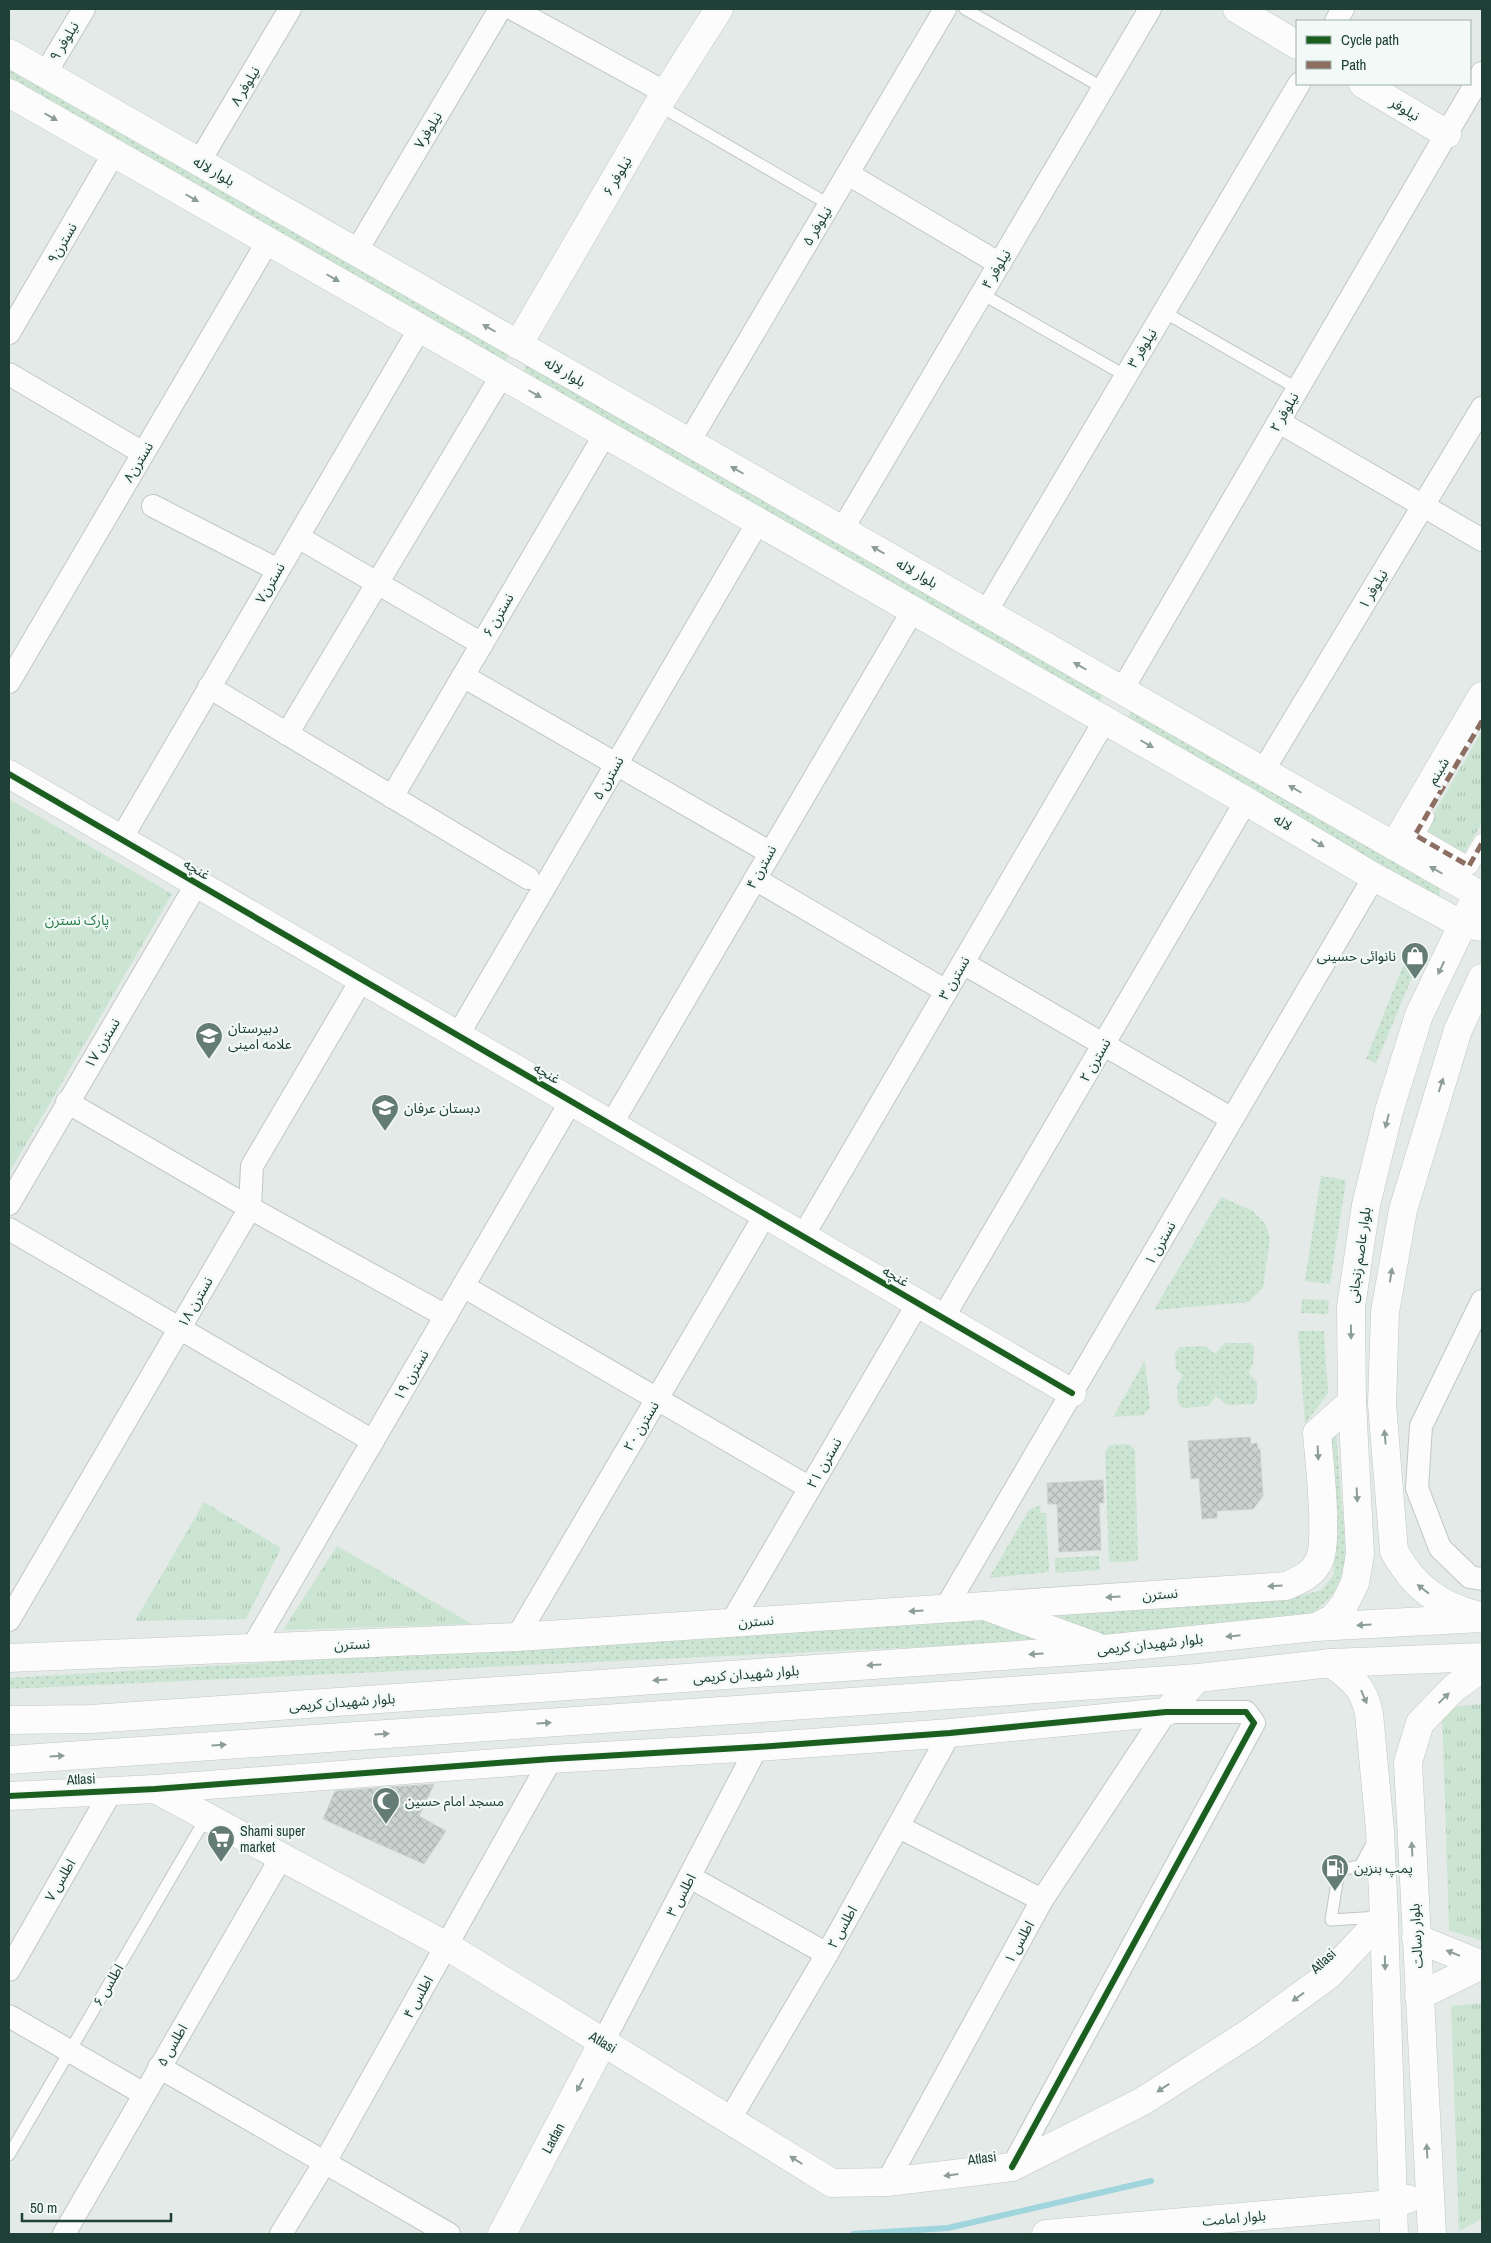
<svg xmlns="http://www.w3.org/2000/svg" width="1491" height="2243" viewBox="0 0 1491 2243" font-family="'Archivo Narrow','Noto Sans Arabic',sans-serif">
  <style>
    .grass { fill: url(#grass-dots) }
    .park { fill: url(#park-tufts) }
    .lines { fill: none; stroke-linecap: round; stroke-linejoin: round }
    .stream { stroke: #a0d5dd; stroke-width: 6 }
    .building { fill: url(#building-cross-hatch); stroke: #cdd3d0 }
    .service-casing { stroke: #c1c7c4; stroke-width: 13 }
    .pedestrian-casing { stroke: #c1c7c4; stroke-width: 19 }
    .minor-casing { stroke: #c1c7c4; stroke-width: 24 }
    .tertiary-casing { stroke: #c1c7c4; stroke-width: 29 }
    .secondary-casing { stroke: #bfc8c4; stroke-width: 29 }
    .service { stroke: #fbfcfb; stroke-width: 11 }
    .pedestrian { stroke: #fbfcfb; stroke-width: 18 }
    .minor { stroke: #fbfcfb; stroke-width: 22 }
    .tertiary { stroke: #fbfcfb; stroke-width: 28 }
    .secondary { stroke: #fbfcfb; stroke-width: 28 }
    .quiet { stroke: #8d6e63; stroke-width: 5; stroke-dasharray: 10 5; stroke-linecap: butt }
    .cycleway-casing { stroke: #f2f9f6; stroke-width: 9 }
    .cycleway { stroke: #1b5e20; stroke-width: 6 }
    .oneway { fill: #8d9e99 }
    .labels { text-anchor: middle; stroke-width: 4.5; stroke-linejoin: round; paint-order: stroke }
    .street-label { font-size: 14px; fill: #1f4037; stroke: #f2f9f6 }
    .park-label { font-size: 14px; fill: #257c46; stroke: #f2f9f6 }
    .poi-label { font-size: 14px; fill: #1f4037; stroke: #f2f9f6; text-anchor: start }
  </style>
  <defs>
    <pattern id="grass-dots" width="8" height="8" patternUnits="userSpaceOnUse" patternTransform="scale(1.25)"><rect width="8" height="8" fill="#cce5d3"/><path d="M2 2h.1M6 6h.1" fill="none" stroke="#afc6b6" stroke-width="1.8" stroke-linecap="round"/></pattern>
    <pattern id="park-tufts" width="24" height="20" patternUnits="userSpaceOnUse" patternTransform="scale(1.25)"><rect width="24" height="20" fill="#cce5d3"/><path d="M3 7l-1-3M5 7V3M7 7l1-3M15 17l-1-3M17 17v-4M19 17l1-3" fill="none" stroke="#afc6b6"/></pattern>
    <pattern id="building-cross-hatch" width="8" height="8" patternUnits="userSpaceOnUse" patternTransform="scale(1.25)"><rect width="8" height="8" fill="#cad2cf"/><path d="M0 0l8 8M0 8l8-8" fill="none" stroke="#adb5b2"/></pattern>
  </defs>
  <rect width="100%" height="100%" fill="#e4eae7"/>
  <!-- grass -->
  <g class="grass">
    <polygon points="9,67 509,351 505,364 9,84"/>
    <polygon points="528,360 1103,693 1099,704 521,377"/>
    <polygon points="1132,709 1439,886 1440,897 1430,897 1125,723"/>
    <polygon points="1409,951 1421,956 1376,1063 1366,1059"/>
    <polygon points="1321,1176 1346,1180 1330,1284 1305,1281"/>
    <polygon points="1221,1197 1253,1211 1266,1225 1270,1239 1263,1288 1249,1302 1154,1310"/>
    <polygon points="1302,1299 1329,1300 1328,1314 1301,1313"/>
    <polygon points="1298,1331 1324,1331 1328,1393 1305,1424"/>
    <polygon points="1225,1343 1251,1343 1254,1347 1253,1364 1248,1372 1257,1382 1257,1399 1253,1404 1227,1405 1216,1396 1208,1406 1183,1408 1178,1403 1177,1385 1183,1375 1176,1370 1175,1352 1180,1347 1205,1346 1215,1354"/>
    <polygon points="1145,1360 1150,1407 1144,1415 1113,1417"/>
    <path d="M 1336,1432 L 1346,1555 C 1341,1587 1331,1602 1303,1618 L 1100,1636 L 1051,1613 L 1303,1595 L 1322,1590 L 1334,1574 L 1327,1434 Z"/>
    <polygon points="1128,1444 1135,1449 1138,1561 1109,1562 1105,1452 1110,1445"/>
    <polygon points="1040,1505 1041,1513 1046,1513 1049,1572 989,1578 1029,1510"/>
    <polygon points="1099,1556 1100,1570 1055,1573 1055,1558"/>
    <polygon points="993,1619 1051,1641 9,1689 9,1678"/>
  </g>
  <!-- park -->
  <g class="park">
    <polygon points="1482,731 1482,823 1464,853 1424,830"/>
    <polygon points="9,799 172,894 9,1173"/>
    <polygon points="204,1502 281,1548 246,1619 135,1621"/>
    <polygon points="337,1546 472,1624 283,1630"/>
    <polygon points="1482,1704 1482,1941 1449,1930 1442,1708"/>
    <polygon points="1482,2003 1482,2219 1459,2231 1451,2006"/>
  </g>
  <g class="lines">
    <!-- stream -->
    <polyline class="stream" points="853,2234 948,2228 1151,2181"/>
  </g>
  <!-- building -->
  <g class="building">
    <polygon points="1250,1437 1251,1444 1257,1443 1258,1449 1260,1449 1263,1496 1253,1509 1217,1511 1217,1518 1202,1519 1199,1478 1191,1479 1188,1441"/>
    <polygon points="1103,1480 1104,1503 1099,1503 1101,1550 1059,1552 1057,1504 1048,1504 1047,1483"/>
    <polygon points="434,1784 419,1816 446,1831 424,1864 323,1819 335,1791"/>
  </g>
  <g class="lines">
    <defs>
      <g id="service">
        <polyline points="965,9 1103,88"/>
        <polyline points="658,105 830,205"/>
        <polyline points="982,294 1126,376"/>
        <polyline points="1164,312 1298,389"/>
        <polyline points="1374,1840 1360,1866 1339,1870 1331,1920 1379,1917"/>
        <polyline points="9,2155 207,1816"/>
      </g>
      <polyline id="pedestrian" points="1425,817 1415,835 1469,866 1482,843"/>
      <g id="minor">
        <polyline points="513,9 666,93"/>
        <polyline points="1336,21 1343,9"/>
        <polyline points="45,74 84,9"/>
        <polyline points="199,162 290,9"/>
        <polyline points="848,174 1000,264"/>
        <polyline points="356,252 500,9"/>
        <polyline points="9,333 114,153"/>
        <polyline points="9,374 143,453"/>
        <polyline points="1279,422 1482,540"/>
        <polyline points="689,442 945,9"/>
        <polyline points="153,506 278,570"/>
        <polyline points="842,530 1150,9"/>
        <polyline points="298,537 482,644"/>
        <polyline points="986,612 1299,84"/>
        <polyline points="463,676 769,852"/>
        <polyline points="9,682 268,241"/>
        <polyline points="209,687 528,878"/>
        <polyline points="1122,690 1482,73"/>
        <polyline points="287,734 502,375"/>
        <polyline points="1263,771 1482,408"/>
        <polyline points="392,797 605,434"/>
        <polyline points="121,839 420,328"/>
        <polyline points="755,879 946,991"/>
        <polyline points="963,963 1232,1119"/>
        <polyline points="458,1035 758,522"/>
        <polyline points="67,1102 250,1208 446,1316"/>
        <polyline points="611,1125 913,610"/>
        <polyline points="9,1204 197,883"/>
        <polyline points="9,1229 373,1441"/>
        <polyline points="803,1236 1105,720"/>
        <polyline points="463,1286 810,1488"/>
        <polyline points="1482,1301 1421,1426 1417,1488 1440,1548 1470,1577 1482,1579"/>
        <polyline points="943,1318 1246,801"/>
        <polyline points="945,1609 1374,877"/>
        <polyline points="9,1620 250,1208 252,1166 362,979"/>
        <polyline points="731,1623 918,1303"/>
        <polyline points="517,1637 765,1215"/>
        <polyline points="252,1648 571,1101"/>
        <polyline points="899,1827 1042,1900"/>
        <polyline points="690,1877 827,1954"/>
        <polyline points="9,1970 112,1790"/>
        <polyline points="9,2016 144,2094"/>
        <polyline points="603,2042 757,1747"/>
        <polyline points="159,2067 449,2234"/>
        <polyline points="730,2119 827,1954 950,1733"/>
        <polyline points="887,2182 1042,1900 1166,1712 1246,1712 1254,1723 1012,2167"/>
        <polyline points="64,2234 282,1856"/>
        <polyline points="281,2234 325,2162 551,1759"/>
      </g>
      <g id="tertiary">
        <polyline points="1237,9 1297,45"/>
        <polyline points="1363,84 1447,134"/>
        <polyline points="518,345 658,105 719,9"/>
        <polyline points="9,774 1072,1393"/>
        <polyline points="1394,846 1482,696"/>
        <path d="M 9,1658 L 517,1637 L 1286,1586 C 1299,1580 1313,1575 1319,1561 C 1329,1541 1319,1459 1317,1433 L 1352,1402"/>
        <polyline points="155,1789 447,1946 832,2183 887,2182 1012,2167 1143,2101 1252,2031 1329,1975 1384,1916"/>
        <polyline points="9,1796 155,1789 551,1759 757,1747 950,1733 1166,1712 1198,1678"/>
        <polyline points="1416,1938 1482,1965 1419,1996"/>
        <polyline points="502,2234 603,2042"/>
      </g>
      <g id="secondary">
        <polyline points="9,53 1478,894 1482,899"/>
        <polyline points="9,93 1246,801 1374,877 1461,924 1482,927"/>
        <polyline points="985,1606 1095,1646"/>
        <path d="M 1476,1615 C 1438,1605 1413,1586 1394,1551 L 1382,1404 L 1385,1312 L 1403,1210 L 1458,1030 L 1482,978"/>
        <polyline points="1316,1627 1333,1618 1344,1605 1355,1583 1360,1554 1352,1402 1351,1307 1366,1205 1389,1111 1419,1015 1470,909"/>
        <path d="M 1331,1663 C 1352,1679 1364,1687 1369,1714 L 1380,1830 L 1384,1916 L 1394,2234"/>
        <polyline points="9,1720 91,1719 1104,1649 1316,1627 1482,1618"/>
        <polyline points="9,1760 1198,1678 1331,1663 1482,1657"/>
        <polyline points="1046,2234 1392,2204 1408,2199"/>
        <polyline points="1432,2234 1408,1762 1420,1723 1454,1688 1482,1668"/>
      </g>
    </defs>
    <!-- service casing -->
    <use href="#service" class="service-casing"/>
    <!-- pedestrian casing -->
    <use href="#pedestrian" class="pedestrian-casing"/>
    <!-- minor casing -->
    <use href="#minor" class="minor-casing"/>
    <!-- tertiary casing -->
    <use href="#tertiary" class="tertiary-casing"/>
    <!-- secondary casing -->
    <use href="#secondary" class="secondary-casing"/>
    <!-- service -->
    <use href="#service" class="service"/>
    <!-- pedestrian -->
    <use href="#pedestrian" class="pedestrian"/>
    <!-- minor -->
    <use href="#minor" class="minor"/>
    <!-- tertiary -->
    <use href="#tertiary" class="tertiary"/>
    <!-- secondary -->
    <use href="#secondary" class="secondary"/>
    <!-- quiet -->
    <polyline class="quiet" points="1482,721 1415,835 1469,866 1482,843"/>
    <defs>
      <g id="cycleway">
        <polyline points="9,774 1072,1393"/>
        <polyline points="9,1796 155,1789 551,1759 757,1747 950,1733 1166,1712 1246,1712 1254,1723 1012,2167"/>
      </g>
    </defs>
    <!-- cycleway casing -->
    <use href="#cycleway" class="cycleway-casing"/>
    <!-- cycleway -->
    <use href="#cycleway" class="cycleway"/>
  </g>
  <!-- one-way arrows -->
  <defs><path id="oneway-solid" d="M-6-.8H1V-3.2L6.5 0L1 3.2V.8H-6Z" transform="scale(1.25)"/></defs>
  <g class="oneway">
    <use href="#oneway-solid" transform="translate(51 117) rotate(30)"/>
    <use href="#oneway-solid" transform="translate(192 198) rotate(30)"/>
    <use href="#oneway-solid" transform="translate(333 278) rotate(30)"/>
    <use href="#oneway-solid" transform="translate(489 328) rotate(-150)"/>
    <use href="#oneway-solid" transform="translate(535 394) rotate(30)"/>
    <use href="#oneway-solid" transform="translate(737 470) rotate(-150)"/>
    <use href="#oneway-solid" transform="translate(878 550) rotate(-150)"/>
    <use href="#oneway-solid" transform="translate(1080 666) rotate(-150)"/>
    <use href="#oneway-solid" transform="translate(1147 744) rotate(30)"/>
    <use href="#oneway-solid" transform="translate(1295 789) rotate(-150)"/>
    <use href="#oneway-solid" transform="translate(1318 843) rotate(31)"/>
    <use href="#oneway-solid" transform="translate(1436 870) rotate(-150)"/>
    <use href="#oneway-solid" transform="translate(1441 968) rotate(115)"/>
    <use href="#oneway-solid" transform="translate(1441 1085) rotate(-72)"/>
    <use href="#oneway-solid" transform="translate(1387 1121) rotate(104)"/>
    <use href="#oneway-solid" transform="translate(1391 1275) rotate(-81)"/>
    <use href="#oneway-solid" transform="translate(1351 1332) rotate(89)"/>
    <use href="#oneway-solid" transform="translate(1385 1437) rotate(-95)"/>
    <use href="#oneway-solid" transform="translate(1318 1453) rotate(87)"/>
    <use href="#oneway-solid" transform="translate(1357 1495) rotate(87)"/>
    <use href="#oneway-solid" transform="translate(1275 1586) rotate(176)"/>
    <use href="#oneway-solid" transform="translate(1423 1589) rotate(-142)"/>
    <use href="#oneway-solid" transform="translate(1113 1597) rotate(176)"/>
    <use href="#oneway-solid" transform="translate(916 1611) rotate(176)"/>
    <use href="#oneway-solid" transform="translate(1364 1625) rotate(177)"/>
    <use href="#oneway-solid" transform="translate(1233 1636) rotate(174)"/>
    <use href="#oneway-solid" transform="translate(1036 1654) rotate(176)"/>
    <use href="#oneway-solid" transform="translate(874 1665) rotate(176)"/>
    <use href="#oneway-solid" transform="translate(660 1680) rotate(176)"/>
    <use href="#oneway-solid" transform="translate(1364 1697) rotate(67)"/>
    <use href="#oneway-solid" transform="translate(1444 1698) rotate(-44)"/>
    <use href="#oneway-solid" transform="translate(544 1723) rotate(-4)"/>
    <use href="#oneway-solid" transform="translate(382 1734) rotate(-4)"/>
    <use href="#oneway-solid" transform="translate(219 1745) rotate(-4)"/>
    <use href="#oneway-solid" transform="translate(57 1756) rotate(-4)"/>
    <use href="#oneway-solid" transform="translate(1412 1849) rotate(-93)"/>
    <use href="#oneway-solid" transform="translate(1453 1953) rotate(-158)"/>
    <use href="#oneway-solid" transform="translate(1385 1963) rotate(89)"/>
    <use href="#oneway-solid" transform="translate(1298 1997) rotate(144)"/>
    <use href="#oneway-solid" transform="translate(580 2085) rotate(118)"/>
    <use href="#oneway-solid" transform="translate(1163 2088) rotate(147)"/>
    <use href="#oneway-solid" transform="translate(1427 2151) rotate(-93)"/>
    <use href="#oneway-solid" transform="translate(796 2160) rotate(-148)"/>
    <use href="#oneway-solid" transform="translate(951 2175) rotate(173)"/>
  </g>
  <!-- icons -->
  <defs>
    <symbol id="shop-pin" viewBox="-11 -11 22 30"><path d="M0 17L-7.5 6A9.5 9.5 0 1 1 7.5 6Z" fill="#647c75" stroke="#f2f9f6"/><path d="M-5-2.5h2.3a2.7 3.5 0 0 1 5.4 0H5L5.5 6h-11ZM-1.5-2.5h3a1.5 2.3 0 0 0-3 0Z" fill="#fff"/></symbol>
    <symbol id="school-pin" viewBox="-11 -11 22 30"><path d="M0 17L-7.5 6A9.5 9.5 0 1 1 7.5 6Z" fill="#647c75" stroke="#f2f9f6"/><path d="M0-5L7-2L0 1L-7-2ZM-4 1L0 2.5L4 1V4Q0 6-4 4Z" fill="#fff"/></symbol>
    <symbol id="mosque-pin" viewBox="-11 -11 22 30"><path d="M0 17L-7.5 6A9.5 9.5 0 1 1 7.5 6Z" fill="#647c75" stroke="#f2f9f6"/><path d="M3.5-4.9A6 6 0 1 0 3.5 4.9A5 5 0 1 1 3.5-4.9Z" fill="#fff"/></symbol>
    <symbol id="supermarket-pin" viewBox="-11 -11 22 30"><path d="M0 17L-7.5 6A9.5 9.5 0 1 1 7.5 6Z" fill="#647c75" stroke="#f2f9f6"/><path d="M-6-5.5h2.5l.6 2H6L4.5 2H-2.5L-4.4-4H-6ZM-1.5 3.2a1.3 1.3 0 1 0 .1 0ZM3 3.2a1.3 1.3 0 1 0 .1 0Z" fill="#fff"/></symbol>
    <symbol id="fuel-pin" viewBox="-11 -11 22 30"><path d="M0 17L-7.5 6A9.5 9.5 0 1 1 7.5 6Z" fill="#647c75" stroke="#f2f9f6"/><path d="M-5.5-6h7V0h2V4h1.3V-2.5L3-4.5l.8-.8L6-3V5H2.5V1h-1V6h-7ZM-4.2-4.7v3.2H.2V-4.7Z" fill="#fff"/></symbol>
  </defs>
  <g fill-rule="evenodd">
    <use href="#shop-pin" x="1399" y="940" width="32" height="43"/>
    <use href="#school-pin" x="193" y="1020" width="32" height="43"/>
    <use href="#school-pin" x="369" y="1092" width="32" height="43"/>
    <use href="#mosque-pin" x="370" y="1785" width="32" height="43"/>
    <use href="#supermarket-pin" x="205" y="1823" width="32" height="43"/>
    <use href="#fuel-pin" x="1319" y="1852" width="32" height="43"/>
  </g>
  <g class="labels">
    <!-- street labels -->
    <g class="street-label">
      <text transform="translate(64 41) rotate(-59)" y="5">نیلوفر ۹</text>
      <text transform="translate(245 86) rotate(-59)" y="5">نیلوفر ۸</text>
      <text transform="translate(1405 109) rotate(31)" y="5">نیلوفر</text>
      <text transform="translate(428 130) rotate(-59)" y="5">نیلوفر۷</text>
      <text transform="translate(214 171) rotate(30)" y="5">بلوار لاله</text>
      <text transform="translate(617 176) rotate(-60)" y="5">نیلوفر ۶</text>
      <text transform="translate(817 226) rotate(-59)" y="5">نیلوفر ۵</text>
      <text transform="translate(62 243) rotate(-60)" y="5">نسترن۹</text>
      <text transform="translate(996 269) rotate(-59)" y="5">نیلوفر ۴</text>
      <text transform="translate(1142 348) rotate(-59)" y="5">نیلوفر ۳</text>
      <text transform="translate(565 372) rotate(30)" y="5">بلوار لاله</text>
      <text transform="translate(1284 412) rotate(-60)" y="5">نیلوفر ۲</text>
      <text transform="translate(138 462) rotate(-59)" y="5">نسترن۸</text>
      <text transform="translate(917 573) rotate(30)" y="5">بلوار لاله</text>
      <text transform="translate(270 583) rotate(-60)" y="5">نسترن۷</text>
      <text transform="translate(1373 589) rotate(-59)" y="5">نیلوفر ۱</text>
      <text transform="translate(498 615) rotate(-60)" y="5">نسترن ۶</text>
      <text transform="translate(1438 771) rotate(-59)" y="5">شبنم</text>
      <text transform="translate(608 778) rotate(-60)" y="5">نسترن ۵</text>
      <text transform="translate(1283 822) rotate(31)" y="5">لاله</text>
      <text transform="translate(761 867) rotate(-61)" y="5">نسترن ۴</text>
      <text transform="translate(197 869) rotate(30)" y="5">غنچه</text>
      <text transform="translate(954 978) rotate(-60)" y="5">نسترن ۳</text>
      <text transform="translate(102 1043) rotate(-59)" y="5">نسترن ۱۷</text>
      <text transform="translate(1095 1060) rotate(-60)" y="5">نسترن ۲</text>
      <text transform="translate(547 1073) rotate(30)" y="5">غنچه</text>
      <text transform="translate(1160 1243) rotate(-60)" y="5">نسترن ۱</text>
      <text transform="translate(1359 1255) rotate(-82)" y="5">بلوار عاصم زنجانی</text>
      <text transform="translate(896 1276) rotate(30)" y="5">غنچه</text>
      <text transform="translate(195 1302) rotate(-60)" y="5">نسترن ۱۸</text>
      <text transform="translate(411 1375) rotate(-60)" y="5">نسترن ۱۹</text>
      <text transform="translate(641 1426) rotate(-59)" y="5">نسترن ۲۰</text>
      <text transform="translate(824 1463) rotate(-60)" y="5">نسترن ۲۱</text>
      <text transform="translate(1160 1594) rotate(-4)" y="5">نسترن</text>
      <text transform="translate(756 1621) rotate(-4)" y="5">نسترن</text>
      <text transform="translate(352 1644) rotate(-2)" y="5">نسترن</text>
      <text transform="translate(1150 1644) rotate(-6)" y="5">بلوار شهیدان کریمی</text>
      <text transform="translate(746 1674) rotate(-4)" y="5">بلوار شهیدان کریمی</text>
      <text transform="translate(342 1702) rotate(-4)" y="5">بلوار شهیدان کریمی</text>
      <text transform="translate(81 1779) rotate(-3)" y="5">Atlasi</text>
      <text transform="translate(60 1880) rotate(-60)" y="5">اطلس ۷</text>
      <text transform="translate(681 1895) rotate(-62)" y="5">اطلس ۳</text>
      <text transform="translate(842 1927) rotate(-61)" y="5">اطلس ۲</text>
      <text transform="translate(1416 1936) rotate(-93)" y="5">بلوار رسالت</text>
      <text transform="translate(1019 1942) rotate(-61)" y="5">اطلس ۱</text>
      <text transform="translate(1323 1961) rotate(-43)" y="5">Atlasi</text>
      <text transform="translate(108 1985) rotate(-60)" y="5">اطلس ۶</text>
      <text transform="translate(418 1997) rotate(-61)" y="5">اطلس ۴</text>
      <text transform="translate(603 2042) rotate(31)" y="5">Atlasi</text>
      <text transform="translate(172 2045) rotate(-60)" y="5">اطلس ۵</text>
      <text transform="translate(553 2138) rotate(-62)" y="5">Ladan</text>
      <text transform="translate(982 2158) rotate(-7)" y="5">Atlasi</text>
      <text transform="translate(1234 2218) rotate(-5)" y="5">بلوار امامت</text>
    </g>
    <!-- park labels -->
    <g class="park-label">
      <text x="77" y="925">پارک نسترن</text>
    </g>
    <!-- poi labels -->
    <g class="poi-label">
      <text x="1396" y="961" text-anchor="end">نانوائی حسینی</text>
      <text x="228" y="1033">دبیرستان<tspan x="228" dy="16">علامه امینی</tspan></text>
      <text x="404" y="1113">دبستان عرفان</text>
      <text x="405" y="1806">مسجد امام حسین</text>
      <text x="240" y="1836">Shami super<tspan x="240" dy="16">market</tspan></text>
      <text x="1354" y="1873">پمپ بنزین</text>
    </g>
  </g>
  <!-- border -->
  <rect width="1491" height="2243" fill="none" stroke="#1f4037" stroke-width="20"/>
  <!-- legend -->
  <rect x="1296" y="20" width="175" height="65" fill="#f2f9f6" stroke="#9eafaa"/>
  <rect x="1306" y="36" width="25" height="8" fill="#1b5e20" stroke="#9eafaa"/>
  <text x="1341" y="45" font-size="15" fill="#1f4037">Cycle path</text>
  <rect x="1306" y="61" width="25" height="8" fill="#8d6e63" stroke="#9eafaa"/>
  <text x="1341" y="70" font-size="15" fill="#1f4037">Path</text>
  <!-- scale -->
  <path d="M22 2213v8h149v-8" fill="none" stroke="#1f4037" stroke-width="2.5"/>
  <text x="30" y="2213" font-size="15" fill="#1f4037" stroke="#f2f9f6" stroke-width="4" paint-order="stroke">50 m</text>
</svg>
